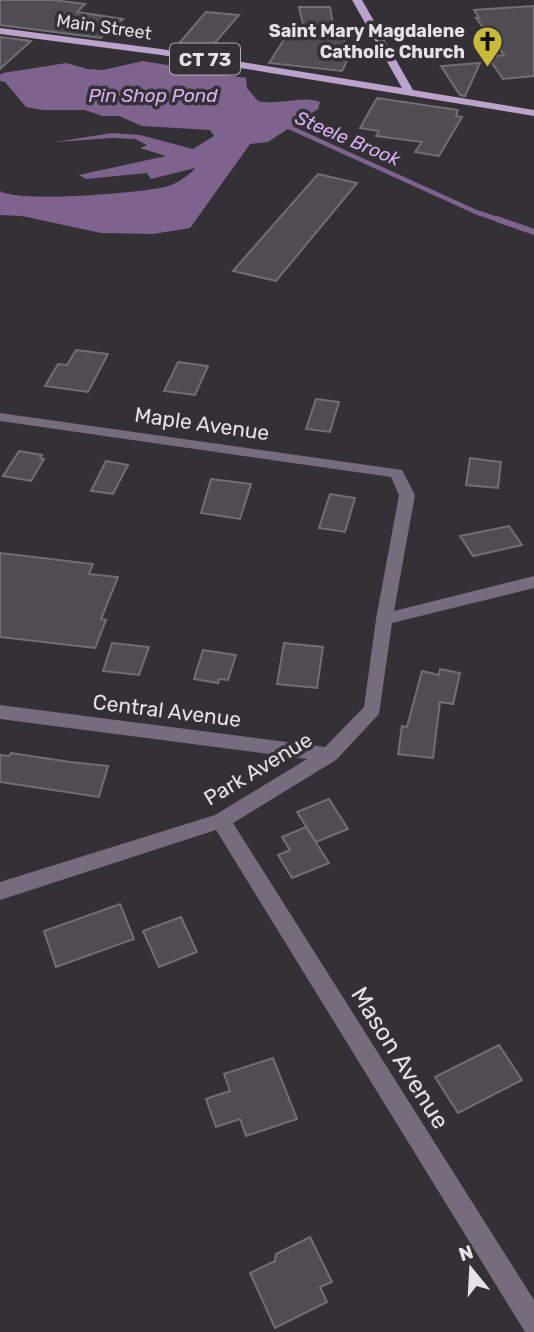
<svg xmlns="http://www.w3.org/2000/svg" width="534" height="1332" viewBox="0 0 534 1332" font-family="Rubik,sans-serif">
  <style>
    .water { fill: #7e638f }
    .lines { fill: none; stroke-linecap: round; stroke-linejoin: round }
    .stream-far1 { stroke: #7e638f; stroke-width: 4.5 }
    .stream { stroke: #7e638f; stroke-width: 6 }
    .building { fill: #504c53; stroke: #726e75; stroke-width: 2 }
    .minor { fill: #776b7e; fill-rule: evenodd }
    .major { fill: #bba3cb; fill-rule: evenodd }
    .labels { text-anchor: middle; stroke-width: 7; stroke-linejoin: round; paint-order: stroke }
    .far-street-label { font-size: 18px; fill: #e5e2e6; stroke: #333036 }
    .far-poi-label { font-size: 18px; font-weight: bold; fill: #e5e2e6; stroke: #333036; text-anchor: end }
    .shield { fill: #333036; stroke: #b0adb1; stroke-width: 2 }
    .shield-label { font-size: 19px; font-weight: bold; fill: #e5e2e6 }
    .far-water-label { font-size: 19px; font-style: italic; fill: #dab0f4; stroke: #333036 }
    .street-label { font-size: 21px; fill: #e5e2e6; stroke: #333036 }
    .near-street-label { font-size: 24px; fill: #e5e2e6; stroke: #333036 }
  </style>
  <rect width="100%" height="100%" fill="#333036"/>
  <!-- water -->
  <path class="water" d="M 143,61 L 246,78 L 247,88 L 258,101 C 279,106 300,95 320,102 L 318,109 L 268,142 L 250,144 L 190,228 L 153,234 L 101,233 L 22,216 L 0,215 L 0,191 C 19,203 139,193 165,187 C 176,184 185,178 193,171 L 195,168 L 151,179 L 147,173 L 86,179 L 79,175 L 166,156 L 140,148 L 147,145 L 135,139 L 112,138 L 55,142 L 112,133 L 140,135 L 193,149 L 214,136 L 210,130 L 142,126 L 119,116 L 102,116 L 85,110 L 42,110 L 26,107 L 5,82 L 0,81 L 0,75 L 3,73 L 66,63 L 88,69 L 103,70 Z"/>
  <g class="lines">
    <!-- stream-far1 -->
    <polyline class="stream-far1" points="281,127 289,127 476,212 502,221"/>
    <!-- stream -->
    <polyline class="stream" points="497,219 534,232"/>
  </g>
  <!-- building -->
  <g class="building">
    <polygon points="0,0 53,0 85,4 77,12 123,19 101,38 0,25"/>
    <polygon points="534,6 534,76 503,79 488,57 504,55 476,18 479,18 474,10"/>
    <polygon points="299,7 330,7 334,32 348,34 340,50 352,51 342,71 269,63 285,38 305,33"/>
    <polygon points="206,12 239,15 207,52 175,48"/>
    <polygon points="0,37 31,41 0,69"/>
    <polygon points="480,63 465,96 460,95 441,66"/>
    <polygon points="377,98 458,110 456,116 462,117 439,156 415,152 422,142 376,136 379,131 360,128"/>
    <polygon points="318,174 357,183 276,281 233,271"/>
    <polygon points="76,350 108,354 88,392 45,386 58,364 67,365"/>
    <polygon points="178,362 208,366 195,395 164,391"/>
    <polygon points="316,399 339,402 330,432 306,429"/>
    <polygon points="19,451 42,455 40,458 44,459 31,481 3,476"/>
    <polygon points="470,458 501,462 498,488 466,485"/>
    <polygon points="106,461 128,465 113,494 91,491"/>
    <polygon points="211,479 251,484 240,519 201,513"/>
    <polygon points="330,494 355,498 345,532 319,528"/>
    <polygon points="509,526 522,545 473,556 460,536"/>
    <polygon points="0,553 93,564 89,574 118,577 101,619 106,620 95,648 0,637"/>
    <polygon points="112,643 149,647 139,675 103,671"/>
    <polygon points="284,643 323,647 317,688 277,684"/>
    <polygon points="203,650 236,655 228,680 219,679 218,683 194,679"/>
    <polygon points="440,669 460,673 453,704 440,702 433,758 398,754 402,726 407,727 422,671 439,675"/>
    <polygon points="11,753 70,762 108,766 99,797 0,782 0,755 9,756"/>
    <polygon points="329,799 348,829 316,842 297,812"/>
    <polygon points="306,827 329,863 292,878 278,855 290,850 282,837"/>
    <polygon points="120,904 134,939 56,967 44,931"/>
    <polygon points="181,917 197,952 159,967 143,931"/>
    <polygon points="499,1045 522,1080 458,1113 435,1077"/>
    <polygon points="273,1058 297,1119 246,1136 240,1119 216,1127 206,1099 230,1091 224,1074"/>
    <polygon points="310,1237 332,1282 320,1287 327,1302 275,1328 250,1273 275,1261 276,1254"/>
  </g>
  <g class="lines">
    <!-- minor -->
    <polygon class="minor" points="0,413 402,470 415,495 394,611 534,576 534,588 392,623 379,714 336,760 233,823 534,1300 534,1332 525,1332 216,830 0,900 0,882 215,815 307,759 0,719 0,705 325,747 364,707 376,619 399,495 391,477 0,421"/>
    <!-- major -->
    <polygon class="major" points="352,0 362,0 413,90 534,110 534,116 161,55 0,34 0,28 161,49 402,88"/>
  </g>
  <!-- icons -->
  <defs>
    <symbol id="church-pin" viewBox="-11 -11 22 30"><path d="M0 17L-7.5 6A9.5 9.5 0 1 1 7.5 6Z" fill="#caba3a" stroke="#333036"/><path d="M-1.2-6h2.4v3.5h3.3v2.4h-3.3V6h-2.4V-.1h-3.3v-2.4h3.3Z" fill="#111"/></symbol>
  </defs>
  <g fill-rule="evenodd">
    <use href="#church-pin" x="470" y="24" width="35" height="47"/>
  </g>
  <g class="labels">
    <!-- far-street labels -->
    <g class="far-street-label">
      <text transform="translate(104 27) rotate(8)" y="6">Main Street</text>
    </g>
    <!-- far-poi labels -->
    <g class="far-poi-label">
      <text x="465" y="37">Saint Mary Magdalene<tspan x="465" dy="21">Catholic Church</tspan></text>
    </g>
    <!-- shield labels -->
    <rect class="shield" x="170" y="43.5" width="70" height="31" rx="5"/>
    <g class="shield-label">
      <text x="205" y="66">CT 73</text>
    </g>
    <!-- far-water labels -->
    <g class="far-water-label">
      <text x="153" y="102">Pin Shop Pond</text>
      <text transform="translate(348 138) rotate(23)" y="7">Steele Brook</text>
    </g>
    <!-- street labels -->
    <g class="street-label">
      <text transform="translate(202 424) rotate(8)" y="7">Maple Avenue</text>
      <text transform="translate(167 711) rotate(7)" y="7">Central Avenue</text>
      <text transform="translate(258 769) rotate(-31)" y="7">Park Avenue</text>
    </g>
    <!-- near-street labels -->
    <g class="near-street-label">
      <text transform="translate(400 1058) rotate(58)" y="8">Mason Avenue</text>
    </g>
  </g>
  <!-- north arrow -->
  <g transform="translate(471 1269) rotate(342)" stroke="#333036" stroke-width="5" paint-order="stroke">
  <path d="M0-5L12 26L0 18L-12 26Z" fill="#e5e2e6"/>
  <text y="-10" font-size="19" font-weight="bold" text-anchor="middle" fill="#e5e2e6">N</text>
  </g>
</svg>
